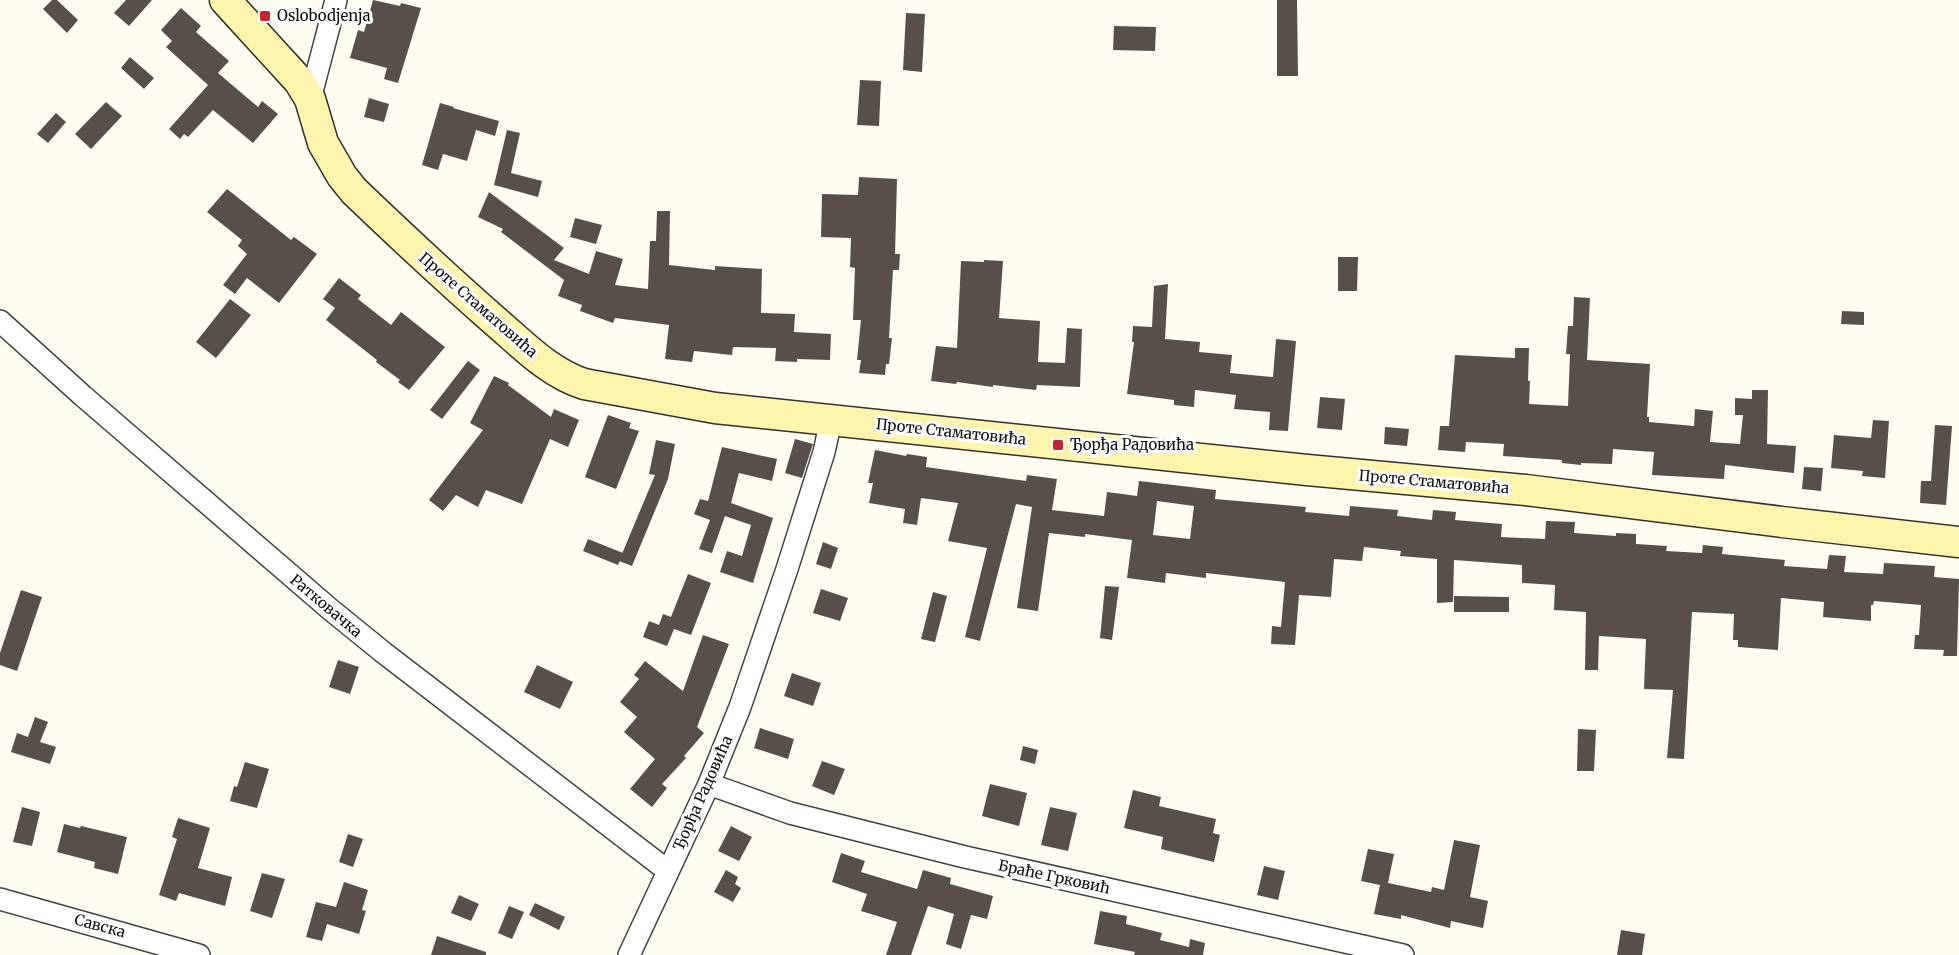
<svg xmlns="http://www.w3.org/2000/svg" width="1959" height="955" viewBox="0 0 1959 955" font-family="Merriweather,serif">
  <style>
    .building { fill: #584f4b; fill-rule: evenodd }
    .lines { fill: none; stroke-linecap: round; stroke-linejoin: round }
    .street-casing { stroke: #424242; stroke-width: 24 }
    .secondary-casing { stroke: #313131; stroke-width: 33 }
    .street { stroke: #fff; stroke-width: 21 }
    .secondary { stroke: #fff4ab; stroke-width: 30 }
    .poi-dot { fill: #c12530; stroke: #fff; stroke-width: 2 }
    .labels { text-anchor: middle; stroke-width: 6; stroke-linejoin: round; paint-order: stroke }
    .poi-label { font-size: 15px; fill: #0f0f0f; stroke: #fff; text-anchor: start }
    .street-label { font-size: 15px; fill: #0f0f0f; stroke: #fff }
  </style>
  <rect width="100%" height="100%" fill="#fffcf0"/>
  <!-- building -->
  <g class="building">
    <polygon points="52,0 57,0 78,20 67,33 43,9"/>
    <polygon points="126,0 152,0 129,26 114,13"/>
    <polygon points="373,0 400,6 401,3 421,8 398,83 384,79 387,68 350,58 358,30 364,32"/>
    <polygon points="1277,0 1297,0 1298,76 1277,76"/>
    <polygon points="181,8 201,26 196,32 229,61 218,73 258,107 262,101 278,114 253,143 213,110 188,137 184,134 180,139 169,129 208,85 166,47 172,41 161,30"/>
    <polygon points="906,13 925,14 922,72 903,70"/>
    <polygon points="1114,26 1156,27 1155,51 1113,50"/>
    <polygon points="130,57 154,78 144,89 121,68"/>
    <polygon points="860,80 881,81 879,126 857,125"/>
    <polygon points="369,98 389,104 384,122 364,117"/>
    <polygon points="106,102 122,116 91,149 75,134"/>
    <polygon points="440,103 454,107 453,108 499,121 495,136 476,130 467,161 443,154 438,170 422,165"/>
    <polygon points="56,113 66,122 48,143 37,134"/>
    <polygon points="507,130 520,133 511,173 542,181 538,197 494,185"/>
    <polygon points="859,177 897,179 895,254 900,254 899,270 893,270 889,338 892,338 889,364 886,364 885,375 859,373 861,360 857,360 861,320 853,320 855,268 850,267 851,238 821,237 822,194 858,195"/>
    <polygon points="227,189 291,240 294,237 317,254 279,303 247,278 235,294 223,285 247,254 238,246 242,240 207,212"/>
    <polygon points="489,192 564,248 554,260 589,274 596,251 623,259 615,285 648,289 650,241 656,241 657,211 670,211 669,265 715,270 715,266 762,269 761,313 795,314 794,332 831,334 830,360 797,359 797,362 775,361 776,348 733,347 732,355 694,351 692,362 665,359 669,325 615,318 613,323 580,311 582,305 558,296 564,280 501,232 503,229 478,217"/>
    <polygon points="575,218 602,225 596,244 570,237"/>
    <polygon points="1338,257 1358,257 1357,291 1338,291"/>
    <polygon points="984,260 1003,261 999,318 1040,321 1038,362 1065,363 1067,328 1082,329 1080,387 1037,385 1036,390 993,385 993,387 957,382 956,384 931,381 936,346 957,348 961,261 984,262"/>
    <polygon points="339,278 361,295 358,299 391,325 401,312 445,347 409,390 398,382 400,380 376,362 377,360 326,320 335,308 323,299"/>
    <polygon points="1168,284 1165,339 1200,342 1199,352 1232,355 1230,373 1273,377 1276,339 1296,341 1288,431 1269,430 1270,412 1234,409 1236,395 1195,390 1194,407 1174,405 1174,400 1127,394 1134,342 1132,342 1133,326 1152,327 1154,286"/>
    <polygon points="1574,297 1590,298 1587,360 1650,364 1647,417 1649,417 1649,422 1694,426 1695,409 1713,411 1710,442 1740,444 1743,415 1735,415 1735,398 1752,399 1752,390 1768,390 1767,444 1796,446 1794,473 1725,465 1724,479 1652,475 1654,452 1613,449 1612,464 1581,463 1581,465 1562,463 1562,460 1503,456 1504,444 1466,442 1465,452 1438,450 1440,426 1449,426 1455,355 1515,358 1515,348 1529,348 1528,381 1530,381 1529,404 1568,406 1570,354 1566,354 1568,326 1573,326"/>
    <polygon points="230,299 251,315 216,358 196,342"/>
    <polygon points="1842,311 1864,312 1864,325 1841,324"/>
    <polygon points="468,361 480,370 442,419 430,410"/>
    <polygon points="494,376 509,383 508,385 551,417 554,409 579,420 568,447 550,439 522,504 486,490 478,507 456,495 443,511 429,500 483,430 470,423"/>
    <polygon points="1320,397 1345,399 1342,430 1317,428"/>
    <polygon points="608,415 631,423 629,428 639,431 616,489 585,477"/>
    <polygon points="1873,420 1889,421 1885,478 1862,476 1863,471 1831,468 1834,435 1871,438"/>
    <polygon points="1935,425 1952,426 1946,505 1920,503 1921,481 1931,481"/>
    <polygon points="1385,427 1409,429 1407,446 1384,444"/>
    <polygon points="795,439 813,444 802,478 785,473"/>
    <polygon points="656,440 675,444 668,479 632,566 619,561 655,475 649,474"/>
    <polygon points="722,447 777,459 772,481 739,473 731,503 773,518 753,583 720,572 727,551 742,556 751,525 725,516 712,553 699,549 710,520 694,514 700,499 708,501"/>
    <path d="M 875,450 L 906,456 L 907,454 L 927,457 L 926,467 L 1026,481 L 1027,475 L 1057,479 L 1052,510 L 1104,516 L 1107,492 L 1137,496 L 1139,481 L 1216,490 L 1215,499 L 1306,507 L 1305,512 L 1349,516 L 1350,506 L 1398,510 L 1397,516 L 1432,520 L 1433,510 L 1456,512 L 1455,520 L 1502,524 L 1501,537 L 1545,539 L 1546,521 L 1575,522 L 1574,533 L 1616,536 L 1616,533 L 1636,534 L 1636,544 L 1667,546 L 1666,551 L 1702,553 L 1703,545 L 1723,547 L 1722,554 L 1785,560 L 1784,566 L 1827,569 L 1829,555 L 1846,556 L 1844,572 L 1883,574 L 1884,563 L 1935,566 L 1934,577 L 1959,579 L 1957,656 L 1943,656 L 1944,650 L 1914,649 L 1915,635 L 1919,635 L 1921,605 L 1874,601 L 1873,605 L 1871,605 L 1871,621 L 1823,617 L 1824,602 L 1781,598 L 1778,650 L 1738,647 L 1738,640 L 1733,640 L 1734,614 L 1692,612 L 1684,759 L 1667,758 L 1673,690 L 1644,689 L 1646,639 L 1599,636 L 1598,670 L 1585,670 L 1586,612 L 1554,610 L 1555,585 L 1522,583 L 1522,565 L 1454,560 L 1453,602 L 1437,603 L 1437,559 L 1400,556 L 1401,551 L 1364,547 L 1362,561 L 1334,559 L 1331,597 L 1299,595 L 1295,645 L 1271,644 L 1272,626 L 1281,627 L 1285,582 L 1206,573 L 1206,578 L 1166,573 L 1165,583 L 1127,578 L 1132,540 L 1085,534 L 1085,537 L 1049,533 L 1038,611 L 1017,608 L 1032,507 L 1016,504 L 980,641 L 965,637 L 987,548 L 948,541 L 958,503 L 921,498 L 917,525 L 903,523 L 905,509 L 869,503 L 873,483 L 868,483 ZM 1157,501 L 1194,506 L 1190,539 L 1153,535 Z"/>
    <polygon points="1804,467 1823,468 1821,491 1802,489"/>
    <polygon points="588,539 623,553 618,565 583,551"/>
    <polygon points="823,542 838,548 831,569 816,564"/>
    <polygon points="688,574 711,583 691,635 674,629 667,646 643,637 649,621 659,625 663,614 671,617"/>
    <polygon points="1105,586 1119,587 1112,640 1100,638"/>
    <polygon points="821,589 848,598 840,621 813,613"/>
    <polygon points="21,590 42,597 17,671 0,665 0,653"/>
    <polygon points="933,592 947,596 935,642 921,639"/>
    <polygon points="1454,596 1509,597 1509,612 1454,612"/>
    <polygon points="703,635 729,644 697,727 704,733 684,756 686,758 662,784 667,788 652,807 630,789 655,759 624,732 637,717 620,702 639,679 634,675 645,661 683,691"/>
    <polygon points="338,660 359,667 350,694 329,687"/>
    <polygon points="537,665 573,682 560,709 524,692"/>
    <polygon points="792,673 821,683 813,706 784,696"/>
    <polygon points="35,717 48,722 40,742 56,747 50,764 11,752 17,733 28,737"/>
    <polygon points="760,728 794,739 788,759 754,748"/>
    <polygon points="1578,729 1596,730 1594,771 1577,771"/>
    <polygon points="1023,746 1038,750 1035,764 1020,760"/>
    <polygon points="822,761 845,769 834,795 812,786"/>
    <polygon points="245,762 269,769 257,808 230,801 234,786 237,787"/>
    <polygon points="990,784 1027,793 1019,826 982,816"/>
    <polygon points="1133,790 1161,797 1159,806 1216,819 1213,833 1220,835 1214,862 1161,849 1163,837 1124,828"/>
    <polygon points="22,807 40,812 32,846 13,842"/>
    <polygon points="1050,807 1077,813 1068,851 1041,845"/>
    <polygon points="178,818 210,828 198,868 232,877 225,906 179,893 176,901 159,895 177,839 172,837"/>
    <polygon points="64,824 80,828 81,826 127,837 118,874 94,868 95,862 57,852"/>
    <polygon points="731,826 752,837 739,861 718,851"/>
    <polygon points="348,834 363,839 353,867 339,862"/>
    <polygon points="1454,840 1480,845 1470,897 1488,901 1483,928 1451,921 1450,928 1401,915 1401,919 1374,914 1380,885 1361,881 1368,849 1394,854 1388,883 1431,892 1432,887 1444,890"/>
    <polygon points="841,853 865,861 861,872 917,889 923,870 951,878 950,884 993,896 987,919 971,915 961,949 946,944 954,914 928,906 911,955 886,955 897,922 861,911 867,894 832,882"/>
    <polygon points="1264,866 1285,871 1278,900 1257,895"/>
    <polygon points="726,870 738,877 735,884 741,888 733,902 714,892"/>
    <polygon points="262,873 285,879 272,918 250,911"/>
    <polygon points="344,882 368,890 362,910 366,911 359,934 327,924 322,941 306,937 316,902 336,907"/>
    <polygon points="459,895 479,904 471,921 451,913"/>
    <polygon points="535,903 565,917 559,930 529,915"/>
    <polygon points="509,906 524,912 512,939 498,933"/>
    <polygon points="1100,911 1127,916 1126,924 1162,933 1160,940 1189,947 1190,939 1205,943 1203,955 1134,955 1135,952 1094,944"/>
    <polygon points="1621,930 1645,934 1642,955 1617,955"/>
    <polygon points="437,936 486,952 486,955 431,955"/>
  </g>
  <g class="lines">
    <defs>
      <g id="street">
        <polyline points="310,99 336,0"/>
        <polyline points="0,321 83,396 331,610 384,653 668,871"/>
        <polyline points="709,784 790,813 965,857 1403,955"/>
        <polyline points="0,899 199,955"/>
        <polyline points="629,955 709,784 740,707 787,569 824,452 831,420"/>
      </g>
      <path id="secondary" d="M 225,0 L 299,81 L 310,99 L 323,143 L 342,176 L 354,191 C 400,235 447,279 495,321 C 522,344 549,373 584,384 L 715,408 L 1307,470 L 1526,490 L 1782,522 L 1959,542"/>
    </defs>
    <!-- street casing -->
    <use href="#street" class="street-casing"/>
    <!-- secondary casing -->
    <use href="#secondary" class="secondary-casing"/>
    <!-- street -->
    <use href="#street" class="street"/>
    <!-- secondary -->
    <use href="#secondary" class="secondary"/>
  </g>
  <!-- markers -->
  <g class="poi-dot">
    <rect x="259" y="10" width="12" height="12" rx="3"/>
    <rect x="1052" y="439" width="12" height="12" rx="3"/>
  </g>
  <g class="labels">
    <!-- poi labels -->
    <g class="poi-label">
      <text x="277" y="21">Oslobodjenja</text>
      <text x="1070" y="450">Ђорђа Радовића</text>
    </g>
    <!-- street labels -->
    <g class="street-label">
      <text transform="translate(478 305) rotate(41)" y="5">Проте Стаматовића</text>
      <text transform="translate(951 432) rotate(6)" y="5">Проте Стаматовића</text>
      <text transform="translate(1434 482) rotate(5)" y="5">Проте Стаматовића</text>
      <text transform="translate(326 606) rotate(40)" y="5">Ратковачка</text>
      <text transform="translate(703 793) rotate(-66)" y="5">Ђорђа Радовића</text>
      <text transform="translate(1054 877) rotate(12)" y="5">Браће Грковић</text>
      <text transform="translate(100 926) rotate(15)" y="5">Савска</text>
    </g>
  </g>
</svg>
